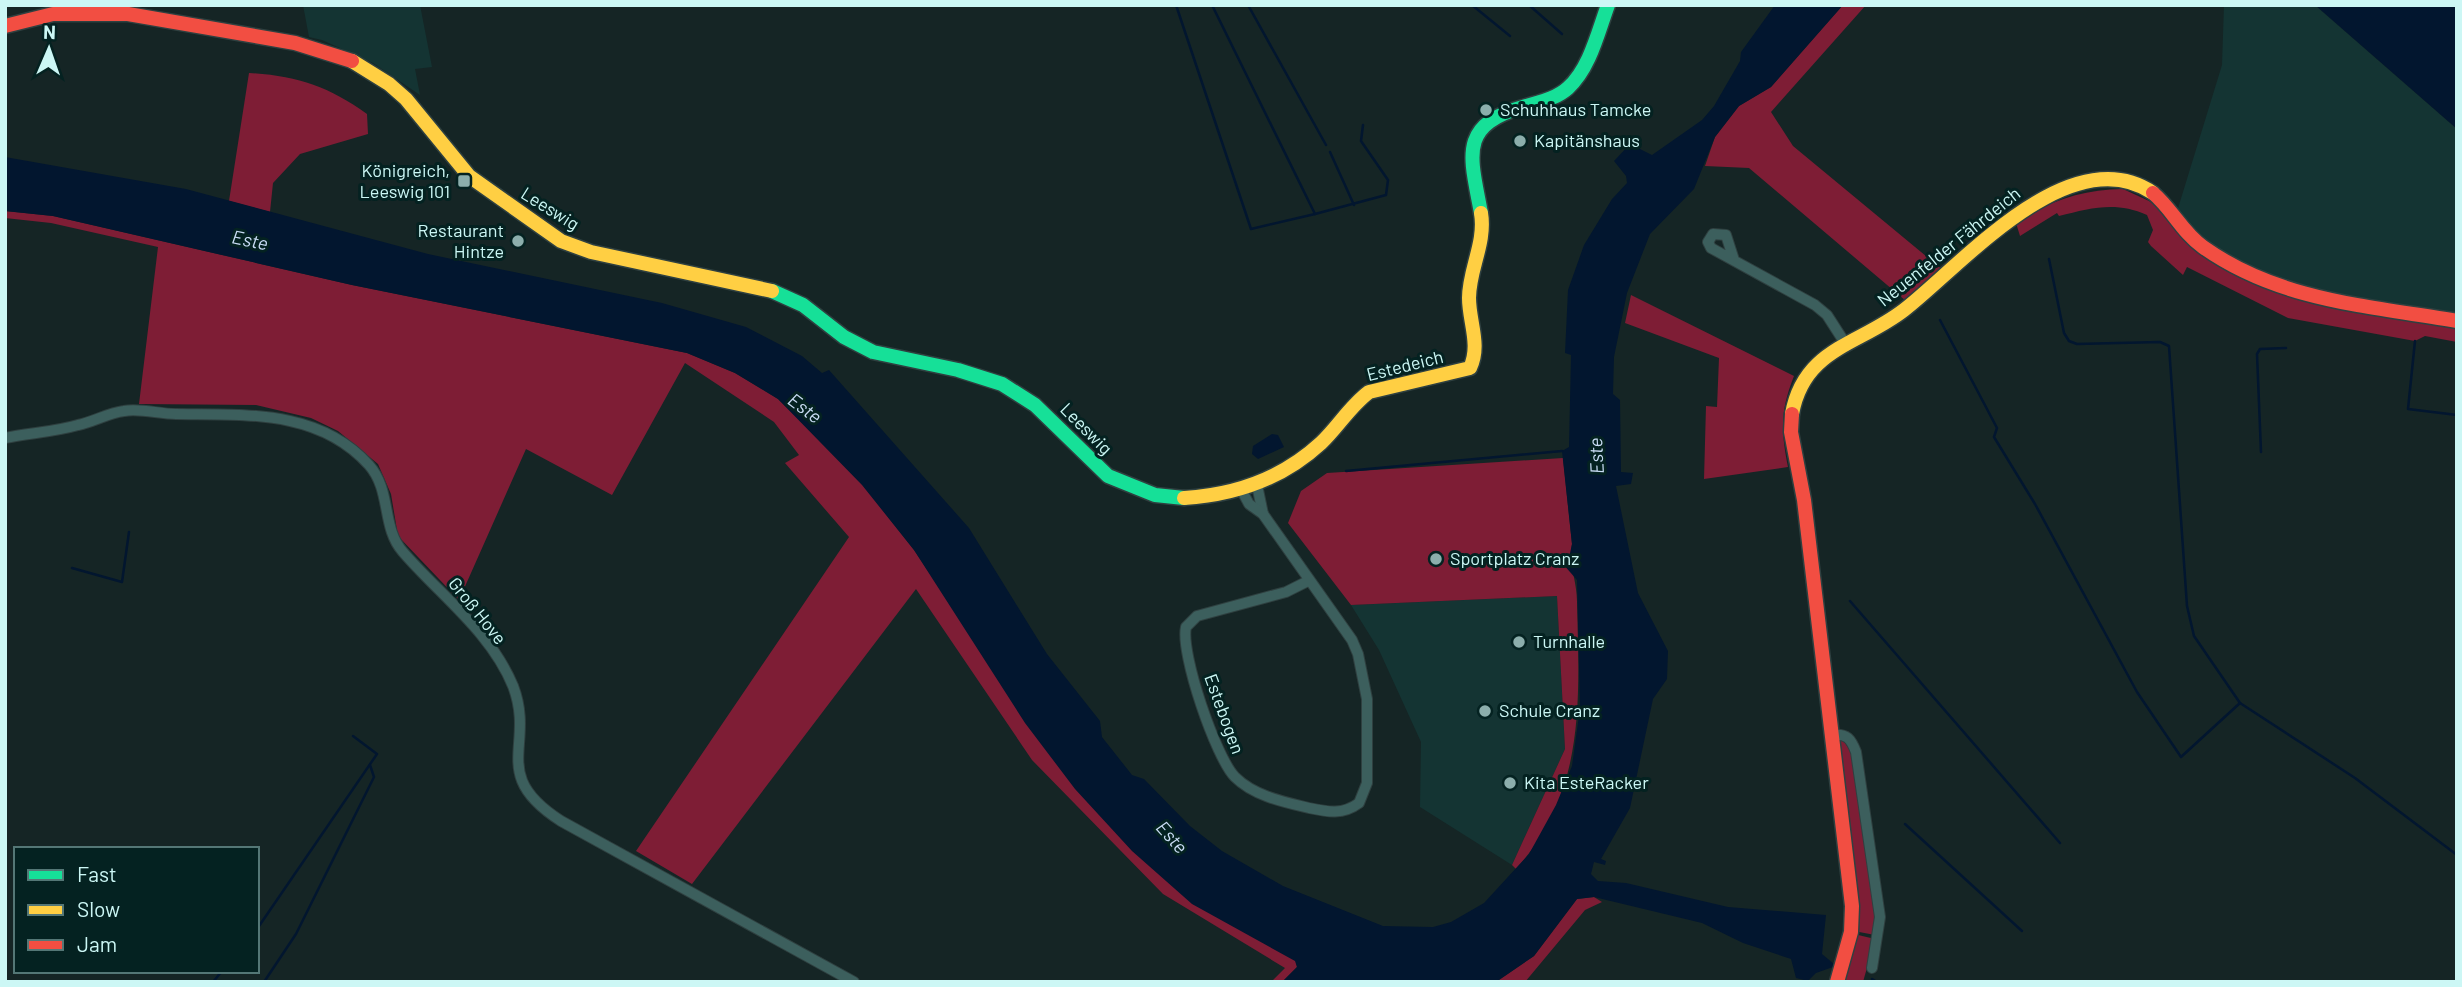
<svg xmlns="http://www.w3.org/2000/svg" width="2462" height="987" viewBox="0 0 2462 987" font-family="Barlow,sans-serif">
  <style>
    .built { fill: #143433 }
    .green { fill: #7e1d35 }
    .water { fill: #02162f }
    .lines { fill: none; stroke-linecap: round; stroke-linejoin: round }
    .stream { stroke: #02162f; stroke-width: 2.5 }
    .street-casing { stroke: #2f4040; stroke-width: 12 }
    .fast-casing { stroke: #2f4040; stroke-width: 17 }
    .slow-casing { stroke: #2f4040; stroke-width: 17 }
    .jam-casing { stroke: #2f4040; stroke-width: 17 }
    .street { stroke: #3c5f5d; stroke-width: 10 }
    .fast { stroke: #16e098; stroke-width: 14 }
    .slow { stroke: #ffcf43; stroke-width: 14 }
    .jam { stroke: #f24e42; stroke-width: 14 }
    .poi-dot { fill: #8caeac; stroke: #042221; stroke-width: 2.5 }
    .labels { text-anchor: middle; stroke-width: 6; stroke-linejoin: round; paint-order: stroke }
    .poi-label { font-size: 18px; fill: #ccf7f5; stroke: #042221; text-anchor: start }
    .street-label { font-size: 18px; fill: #ccf7f5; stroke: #042221 }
    .water-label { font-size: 19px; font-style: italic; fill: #c9dcf4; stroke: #042221 }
  </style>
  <rect width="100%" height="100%" fill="#152525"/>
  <!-- built -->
  <g class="built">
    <polygon points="303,5 420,5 432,67 415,69 420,95 373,63 322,40 309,37"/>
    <polygon points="2224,5 2315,5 2457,129 2457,316 2308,290 2224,256 2175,218 2222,65"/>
    <polygon points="1557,596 1565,749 1512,865 1420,807 1421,742 1379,650 1351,605"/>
  </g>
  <!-- green -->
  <g class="green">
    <polygon points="1843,5 1866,5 1771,112 1793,146 1944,271 1906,301 1749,168 1705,166 1715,137 1739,106 1771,87"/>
    <path d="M 249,73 C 297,76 328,86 367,114 L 368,134 L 300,154 L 273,183 L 270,212 L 229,201 Z"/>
    <path d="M 2123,189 L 2149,201 L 2265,286 L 2457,327 L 2457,342 L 2425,336 L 2415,341 L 2288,318 L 2187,267 L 2183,275 L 2151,246 L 2148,242 L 2153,230 L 2147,215 C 2116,201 2091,208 2059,216 L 2057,213 L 2020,236 L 2016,223 C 2050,200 2082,190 2123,189 Z"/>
    <polygon points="5,211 53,216 352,285 687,353 735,373 778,399 814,434 863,485 914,550 968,630 1296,961 1297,967 1282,982 1271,982 1285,968 1163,894 1032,760 916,589 692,884 636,851 849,537 785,463 799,455 774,422 685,363 612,495 526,449 459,600 398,536 391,494 378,464 338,431 311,418 256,405 139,404 158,247 51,223 5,218"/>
    <path d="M 1631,295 L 1794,376 C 1780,411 1781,431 1788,467 L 1704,479 L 1706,406 L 1717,407 L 1719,358 L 1625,323 Z"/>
    <path d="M 1563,458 L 1572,544 C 1568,563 1577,581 1577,601 C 1579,699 1587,790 1516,869 L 1512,865 L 1565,749 L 1557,596 L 1351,605 L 1288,523 L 1301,491 L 1327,473 Z"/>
    <polygon points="1839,740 1843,740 1851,752 1874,903 1875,935 1854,931"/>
    <polygon points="1594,897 1602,902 1585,910 1525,982 1496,982 1534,956 1577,899"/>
    <polygon points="1854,934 1875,939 1863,982 1840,982"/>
  </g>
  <!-- water -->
  <g class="water">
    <polygon points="1775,5 1843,5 1771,87 1739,106 1715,137 1694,189 1650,234 1627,293 1614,357 1613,394 1620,400 1621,472 1633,473 1631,484 1616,486 1638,593 1668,651 1667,679 1653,699 1630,808 1601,859 1606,861 1605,865 1594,862 1591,874 1598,881 1626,883 1728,907 1826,915 1822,954 1834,964 1833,967 1816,973 1808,981 1796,978 1791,959 1743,943 1702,923 1594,897 1577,899 1534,956 1496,982 1282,982 1297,967 1295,961 1192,904 1132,851 1075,789 1025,723 914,550 862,485 778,399 735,373 687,353 352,285 53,216 5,211 5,157 186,189 428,254 662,303 746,327 802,356 822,373 829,370 969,528 1047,654 1100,721 1102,737 1132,775 1144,779 1190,826 1222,851 1283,886 1383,926 1433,927 1451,922 1484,903 1529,854 1556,805 1572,766 1580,708 1577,580 1563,564 1569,558 1572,544 1562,451 1569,447 1571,355 1565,353 1568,290 1584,245 1612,199 1627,183 1626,176 1614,161 1630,144 1652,155 1702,120 1714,106 1740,61 1741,52"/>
    <polygon points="2315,5 2457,5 2457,129"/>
    <polygon points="1272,434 1278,435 1284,447 1258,459 1252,454 1253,446"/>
  </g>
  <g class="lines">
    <!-- stream -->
    <g class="stream">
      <polyline points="1176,5 1251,229 1315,214"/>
      <polyline points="1212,5 1315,214 1386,195 1388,180 1361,141 1363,125"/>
      <polyline points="1248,5 1326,145"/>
      <polyline points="1472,5 1510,36"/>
      <polyline points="1529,5 1562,34"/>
      <polyline points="1330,152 1354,205"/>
      <polyline points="2049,259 2064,333 2069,341 2077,344 2160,342 2169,346 2187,606 2194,636 2240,703 2355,778 2457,855"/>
      <polyline points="1940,320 1997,428 1994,437 2035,504 2137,692 2181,757 2240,703"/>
      <polyline points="2415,341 2408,409 2457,415"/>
      <polyline points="2261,452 2257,354 2260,349 2286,348"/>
      <polyline points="1346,471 1562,451"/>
      <polyline points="72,568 122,582 129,532"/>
      <polyline points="1850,601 2060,843"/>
      <polyline points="1905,824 2022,931"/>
      <polyline points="257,929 377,754 353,736"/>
      <polyline points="1872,979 1877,982"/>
      <polyline points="213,982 222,971"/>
      <polyline points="264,982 296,934 374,777 370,765"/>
    </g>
    <defs>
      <g id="street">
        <polyline points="1734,260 1726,235 1713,234 1708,242 1711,248 1815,305 1827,315 1845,343"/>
        <path d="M 5,438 C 29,433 54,432 78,425 C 93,422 108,413 124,411 C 140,408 159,414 176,414 C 244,415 319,409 369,465 C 392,491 381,527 403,552 C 440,595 491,632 513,686 C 536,746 488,774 561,821 L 854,982"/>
        <polyline points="1257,485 1263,514"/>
        <path d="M 1242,491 L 1249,504 L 1263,514 L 1352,640 L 1358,654 L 1367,699 L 1367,783 L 1359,803 C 1343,815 1328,812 1309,808 C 1284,802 1254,796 1235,777 C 1216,758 1180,653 1186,627 L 1197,616 L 1286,592 L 1308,581"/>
        <path d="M 1832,735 C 1847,733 1851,739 1856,752 L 1880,917 L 1872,968"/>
      </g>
      <g id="fast">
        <path d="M 1481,213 C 1471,158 1457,125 1523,107 C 1539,102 1556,99 1568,88 C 1590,68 1598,32 1608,5"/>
        <polyline points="772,291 803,305 844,337 873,352 958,370 1002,384 1035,405 1108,476 1155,495 1184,498"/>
      </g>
      <g id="slow">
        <polyline points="352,61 389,84 406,99 469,176 561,241 591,252 772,291"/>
        <path d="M 1792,414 C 1804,348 1859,345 1904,310 C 1962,265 2070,137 2153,193"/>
        <path d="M 1184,498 C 1235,495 1283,478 1321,443 C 1338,427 1350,406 1369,392 L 1470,368 C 1481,345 1469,322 1469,298 C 1469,269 1486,243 1481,213"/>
      </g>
      <g id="jam">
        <polyline points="5,26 53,14 128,14 295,43 352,61"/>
        <path d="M 2153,193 C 2172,209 2182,232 2203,247 C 2279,301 2369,306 2457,321"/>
        <polyline points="1792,414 1791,432 1804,500 1852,906 1851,932 1837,982"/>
      </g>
    </defs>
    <!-- street casing -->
    <use href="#street" class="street-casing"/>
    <!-- fast casing -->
    <use href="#fast" class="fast-casing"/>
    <!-- slow casing -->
    <use href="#slow" class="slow-casing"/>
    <!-- jam casing -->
    <use href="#jam" class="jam-casing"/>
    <!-- street -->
    <use href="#street" class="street"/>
    <!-- fast -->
    <use href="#fast" class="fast"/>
    <!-- slow -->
    <use href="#slow" class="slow"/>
    <!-- jam -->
    <use href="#jam" class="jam"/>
  </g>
  <!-- markers -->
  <g class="poi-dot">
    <circle cx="1486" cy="110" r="7"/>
    <circle cx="1520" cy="141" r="7"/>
    <rect x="457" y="174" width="14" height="14" rx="3.5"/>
    <circle cx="518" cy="241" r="7"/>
    <circle cx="1436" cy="559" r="7"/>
    <circle cx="1519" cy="642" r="7"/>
    <circle cx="1485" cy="711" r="7"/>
    <circle cx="1510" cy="783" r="7"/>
  </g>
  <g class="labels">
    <!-- poi labels -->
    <g class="poi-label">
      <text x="1500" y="116">Schuhhaus Tamcke</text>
      <text x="1534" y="147">Kapitänshaus</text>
      <text x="450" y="177" text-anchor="end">Königreich,<tspan x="450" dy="21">Leeswig 101</tspan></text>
      <text x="504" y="237" text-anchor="end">Restaurant<tspan x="504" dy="21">Hintze</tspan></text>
      <text x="1450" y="565">Sportplatz Cranz</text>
      <text x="1533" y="648">Turnhalle</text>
      <text x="1499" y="717">Schule Cranz</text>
      <text x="1524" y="789">Kita EsteRacker</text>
    </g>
    <!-- street labels -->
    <g class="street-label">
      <text transform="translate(550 209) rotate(32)" y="6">Leeswig</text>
      <text transform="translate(1949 247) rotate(-39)" y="6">Neuenfelder Fährdeich</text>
      <text transform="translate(1405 366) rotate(-14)" y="6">Estedeich</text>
      <text transform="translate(1086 429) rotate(45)" y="6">Leeswig</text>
      <text transform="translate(477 611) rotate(51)" y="6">Groß Hove</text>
      <text transform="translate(1224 714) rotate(70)" y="6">Estebogen</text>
    </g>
    <!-- water labels -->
    <g class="water-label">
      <text transform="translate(250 240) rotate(12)" y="7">Este</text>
      <text transform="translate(805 408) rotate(37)" y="7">Este</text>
      <text transform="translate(1596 456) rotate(-93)" y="7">Este</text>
      <text transform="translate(1172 837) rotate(48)" y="7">Este</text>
    </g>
  </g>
  <!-- border -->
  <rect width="2462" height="987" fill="none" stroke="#ccf7f5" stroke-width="14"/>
  <!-- legend -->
  <rect x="14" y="847" width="245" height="126" fill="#042221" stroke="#547776" stroke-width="2"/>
  <rect x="28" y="870" width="35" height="10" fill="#16e098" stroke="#547776" stroke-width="2"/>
  <text x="77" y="882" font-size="21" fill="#ccf7f5">Fast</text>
  <rect x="28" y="905" width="35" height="10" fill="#ffcf43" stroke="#547776" stroke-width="2"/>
  <text x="77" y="917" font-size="21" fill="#ccf7f5">Slow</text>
  <rect x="28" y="940" width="35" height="10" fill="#f24e42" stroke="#547776" stroke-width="2"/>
  <text x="77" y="952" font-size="21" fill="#ccf7f5">Jam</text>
  <!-- north arrow -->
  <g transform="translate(49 49) rotate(2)" stroke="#042221" stroke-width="5" paint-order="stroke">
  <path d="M0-5L12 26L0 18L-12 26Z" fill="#ccf7f5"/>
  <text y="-10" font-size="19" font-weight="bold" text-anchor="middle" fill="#ccf7f5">N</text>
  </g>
</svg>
